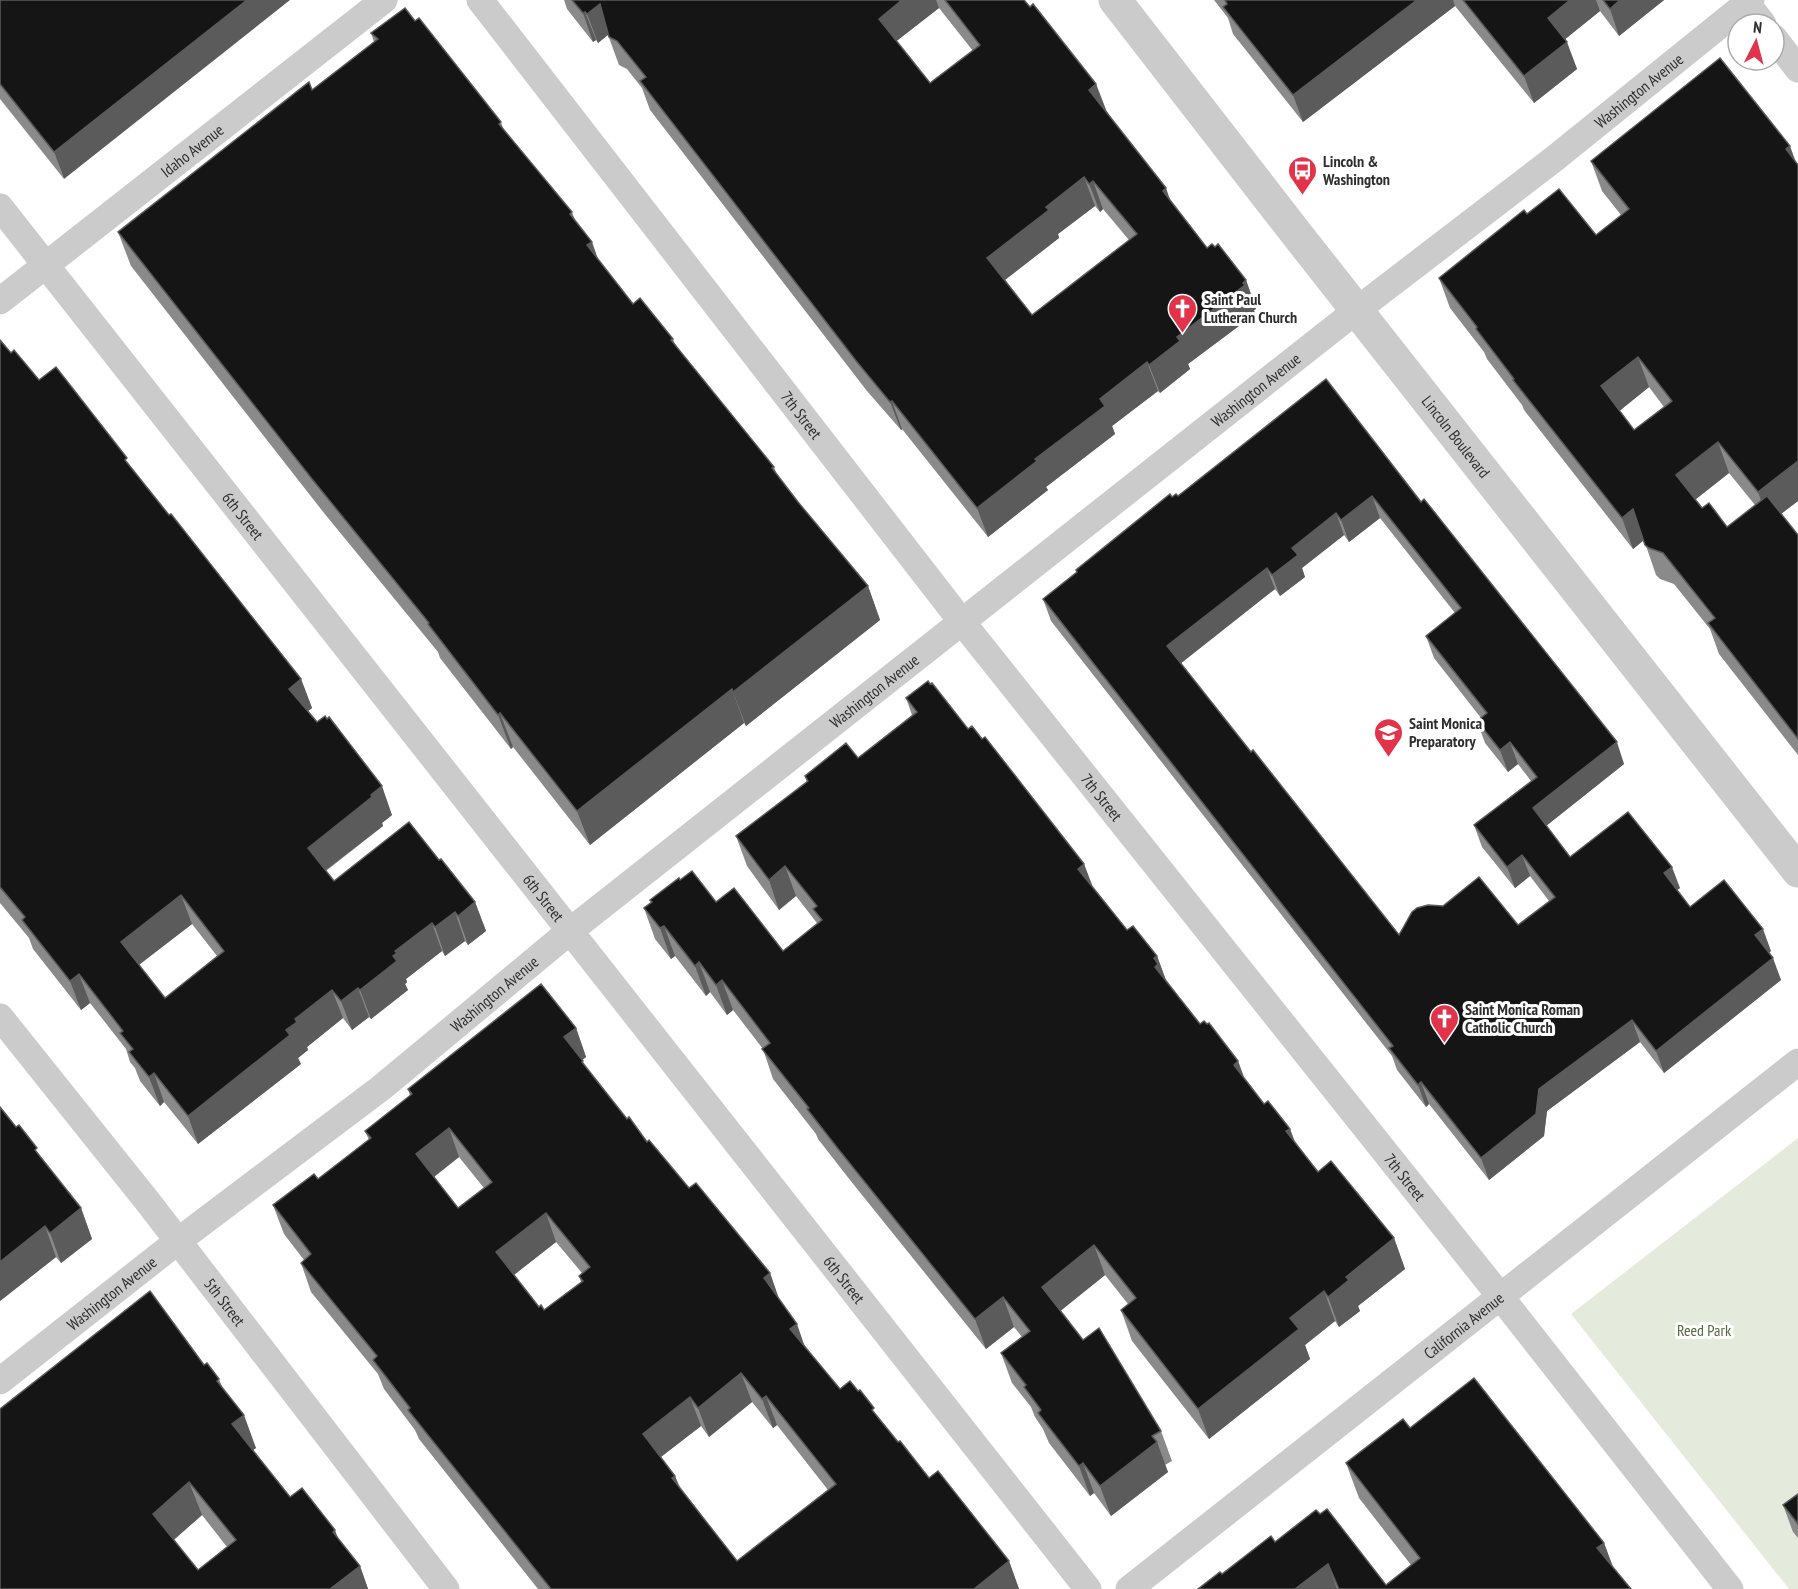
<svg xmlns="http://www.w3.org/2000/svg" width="1798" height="1589" viewBox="0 0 1798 1589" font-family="'PT Sans Narrow',sans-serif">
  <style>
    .green { fill: #e5ebdc }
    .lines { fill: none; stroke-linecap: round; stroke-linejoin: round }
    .minor { stroke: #cbcbcb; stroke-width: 27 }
    .tertiary { stroke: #cbcbcb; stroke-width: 33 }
    .wall { fill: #8a8a8a; fill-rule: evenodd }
    .shaded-wall { fill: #5b5b5b }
    .building { fill: #151515; stroke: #5b5b5b; stroke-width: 1.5; fill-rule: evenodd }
    .labels { text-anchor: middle; stroke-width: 6; stroke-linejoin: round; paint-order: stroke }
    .street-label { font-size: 16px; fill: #2e2e2e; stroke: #fff }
    .poi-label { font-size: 16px; font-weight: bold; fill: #2e2e2e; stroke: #fff; text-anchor: start }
    .park-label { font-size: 16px; fill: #53683c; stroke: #fff }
  </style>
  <rect width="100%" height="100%" fill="#fff"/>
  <!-- green -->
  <polygon class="green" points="1798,1138 1798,1589 1789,1589 1571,1314"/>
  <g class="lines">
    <!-- minor -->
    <g class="minor">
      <path id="s1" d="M 480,0 L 962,622 L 1500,1296 L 1730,1589"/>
      <polyline points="1744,0 1763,24"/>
      <polyline points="1774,38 1798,69"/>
      <path id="s2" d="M 0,207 L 1088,1589"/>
      <path id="s3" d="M 0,301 L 384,0"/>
      <path id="s4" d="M 0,1017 L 148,1202 L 446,1589"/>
      <path id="s5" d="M 0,1381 L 178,1241 L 381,1088 L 570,931 L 1357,310 L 1554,159 L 1751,0"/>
      <path id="s6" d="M 1129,1589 L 1798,1062"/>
    </g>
    <!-- tertiary -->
    <path class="tertiary" id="s7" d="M 1115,0 L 1299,237 L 1798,871"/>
  </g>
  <!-- wall -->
  <g class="wall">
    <polygon points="0,0 64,179 0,99"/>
    <path d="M 564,0 L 1024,0 L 1096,84 L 1107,112 L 1171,201 L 1207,248 L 1246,280 L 1256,309 L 1254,310 L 1255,314 L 1188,364 L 1190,369 L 1160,393 L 1158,391 L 1112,426 L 1115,434 L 1046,487 L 1048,490 L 988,537 L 902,429 L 901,430 L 867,391 L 650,110 L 642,88 L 627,69 L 619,65 L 608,35 L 598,43 L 596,40 L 593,42 L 567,9 ZM 939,8 L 973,51 L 930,83 L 896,41 ZM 1095,206 L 1100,212 L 1103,209 L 1129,240 L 1032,315 L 1005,280 L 1059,238 L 1058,234 Z"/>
    <polygon points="1214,0 1664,0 1619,36 1600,11 1565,39 1577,69 1534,103 1455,6 1303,122 1233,34 1228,18"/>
    <polygon points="371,33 501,122 504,131 572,212 575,220 598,260 633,304 673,339 676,347 774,467 777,475 798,502 868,586 880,620 746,726 744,723 590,845 513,747 511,749 440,658 438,652 324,513 131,266 118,232 312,90 374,42"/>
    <path d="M 1591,161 L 1796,162 L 1798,165 L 1798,501 L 1781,514 L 1798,535 L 1798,755 L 1719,654 L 1710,629 L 1674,584 L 1660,579 L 1656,575 L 1644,540 L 1633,549 L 1524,410 L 1522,405 L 1487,359 L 1484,352 L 1450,308 L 1439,278 L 1527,214 L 1596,235 L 1621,215 L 1602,191 ZM 1649,387 L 1664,407 L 1634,430 L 1619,411 ZM 1729,473 L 1755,505 L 1727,527 L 1702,508 L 1695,500 Z"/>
    <path d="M 0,340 L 11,353 L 130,467 L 301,679 L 312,708 L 308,711 L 392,815 L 382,823 L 383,826 L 326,871 L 334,881 L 439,860 L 475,902 L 486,931 L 468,945 L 465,941 L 445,956 L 442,951 L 406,979 L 407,982 L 405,984 L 408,990 L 371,1019 L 369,1017 L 352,1030 L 343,1018 L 307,1047 L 308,1050 L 298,1058 L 301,1064 L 198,1144 L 164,1102 L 160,1106 L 140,1081 L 135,1068 L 130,1062 L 126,1049 L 90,1003 L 81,1010 L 33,949 L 29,938 L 0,903 ZM 192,924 L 217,956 L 165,998 L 139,965 Z"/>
    <path d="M 1326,379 L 1624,764 L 1546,826 L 1570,857 L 1680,888 L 1677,890 L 1690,907 L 1771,951 L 1769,953 L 1781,980 L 1664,1073 L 1640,1042 L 1547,1111 L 1544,1136 L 1489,1180 L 1429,1104 L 1426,1107 L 1397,1070 L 1392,1056 L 1051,621 L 1043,599 L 1077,572 L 1076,570 L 1172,497 L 1178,496 ZM 1380,518 L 1455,613 L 1426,636 L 1434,658 L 1481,718 L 1477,721 L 1485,743 L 1508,772 L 1518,764 L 1531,781 L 1474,825 L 1482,847 L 1515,888 L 1530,876 L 1549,901 L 1518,925 L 1399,935 L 1251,752 L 1181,663 L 1275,589 L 1280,596 L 1305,577 L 1302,568 L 1344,535 L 1349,542 Z"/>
    <polygon points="906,698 968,729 1084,864 1093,887 1127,930 1157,956 1166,980 1200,1024 1238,1061 1244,1077 1264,1104 1290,1129 1295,1142 1318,1172 1394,1238 1405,1269 1358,1306 1360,1311 1339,1327 1335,1321 1305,1345 1310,1359 1209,1439 1132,1341 1121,1310 1128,1304 1105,1275 1060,1311 1083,1340 1161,1431 1172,1461 1165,1465 1168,1472 1111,1516 1094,1493 1090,1496 1049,1443 1043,1429 1035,1417 1031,1407 1012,1383 1001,1353 1022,1337 1014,1327 986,1349 850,1180 818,1139 816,1134 773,1079 763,1049 733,1010 727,1015 710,992 706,996 675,956 671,959 655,939 644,908 652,903 650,900 680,880 716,902 783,951 817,923 796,896 779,910 747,866 736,836 807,782 805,776 858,758 912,715"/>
    <path d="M 576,1028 L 586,1057 L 582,1060 L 585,1066 L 627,1119 L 689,1188 L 770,1273 L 779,1299 L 805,1346 L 840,1389 L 877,1416 L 898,1442 L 929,1478 L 1009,1561 L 1019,1589 L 538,1589 L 419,1439 L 415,1430 L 384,1389 L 378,1374 L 311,1292 L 301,1263 L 304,1260 L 284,1234 L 273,1205 L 318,1179 L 369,1140 L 365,1131 L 410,1096 L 408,1089 ZM 459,1157 L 484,1188 L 458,1208 L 434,1177 ZM 556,1242 L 582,1273 L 579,1276 L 581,1282 L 544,1310 L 539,1307 L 514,1275 ZM 752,1402 L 773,1428 L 777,1425 L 828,1490 L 737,1561 L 680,1487 L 675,1476 L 661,1457 L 701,1426 L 709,1437 Z"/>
    <polygon points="0,1107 81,1208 92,1239 61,1263 56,1257 0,1301"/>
    <path d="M 204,1365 L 219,1379 L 223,1389 L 256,1448 L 253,1450 L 290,1497 L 339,1540 L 360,1566 L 368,1589 L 0,1589 ZM 202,1515 L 227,1547 L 198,1570 L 174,1540 Z"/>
    <polygon points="1410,1428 1604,1543 1613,1567 1631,1589 1198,1589 1275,1542 1386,1585 1411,1565 1359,1498 1346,1463"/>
    <polygon points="1798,1494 1798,1538 1793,1532 1783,1505"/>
  </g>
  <!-- shaded-wall -->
  <g class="shaded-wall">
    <polygon points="247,0 290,0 64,179 54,152"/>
    <polygon points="902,0 936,0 939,8 889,47 879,19"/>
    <polygon points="1417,0 1453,0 1455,6 1303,122 1293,95"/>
    <polygon points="1570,0 1596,0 1600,11 1558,45 1548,18"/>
    <polygon points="1620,0 1664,0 1619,36 1610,9"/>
    <polygon points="600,4 610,33 598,43 587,14"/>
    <polygon points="585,12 596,40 593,42 583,13"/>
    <polygon points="1567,42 1577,69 1534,103 1524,76"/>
    <polygon points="1096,84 1107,113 1089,90"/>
    <polygon points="1790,146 1798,168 1786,149"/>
    <polygon points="1084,177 1095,206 1058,234 1059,238 997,286 987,258 1046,207"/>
    <polygon points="1093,181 1103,209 1100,212 1089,184"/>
    <polygon points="1166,188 1176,217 1163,191"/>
    <polygon points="592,242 604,276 587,245"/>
    <polygon points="1246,280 1256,309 1254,310 1255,314 1188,364 1190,369 1160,393 1149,365 1177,337"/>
    <polygon points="1638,357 1649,387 1612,417 1601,386"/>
    <polygon points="1147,362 1158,391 1112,426 1115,434 1046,487 1048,490 988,537 977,508 1035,459 1100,399"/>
    <polygon points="892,401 902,429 901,430 890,402"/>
    <polygon points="1718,442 1729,473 1687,506 1676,475"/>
    <polygon points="1798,461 1798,501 1769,523 1758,492"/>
    <polygon points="1372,496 1380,518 1349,542 1341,520"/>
    <polygon points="1633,509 1644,540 1633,549 1622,518"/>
    <polygon points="1336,513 1344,535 1302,568 1305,577 1280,596 1272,575 1292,548"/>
    <polygon points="1267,568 1275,589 1175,668 1167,646"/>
    <polygon points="868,586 880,620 746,726 733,692"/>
    <polygon points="301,679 312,708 300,717 289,689"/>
    <polygon points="732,689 744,723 590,845 577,811"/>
    <polygon points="500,713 513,747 511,749 498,715"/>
    <polygon points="1510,742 1518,764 1508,772 1500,750"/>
    <polygon points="1617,742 1624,764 1541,830 1533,808"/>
    <polygon points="382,786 392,815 382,823 383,826 318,876 308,848"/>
    <polygon points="1522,855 1530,876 1515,888 1507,867"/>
    <polygon points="1084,864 1095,894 1078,869"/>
    <polygon points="785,866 796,896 779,910 769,880"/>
    <polygon points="1672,867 1680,888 1672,894 1664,873"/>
    <polygon points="181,895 192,924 132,970 121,942"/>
    <polygon points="475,902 486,931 468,945 458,916"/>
    <polygon points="455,912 465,941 445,956 435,927"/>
    <polygon points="432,923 442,951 406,979 407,982 405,984 408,990 371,1019 360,990 393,956 395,951"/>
    <polygon points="664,926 675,956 671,959 660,928"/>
    <polygon points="1763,929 1771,951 1763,957 1755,935"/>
    <polygon points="1157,956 1168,986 1155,967 1154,958"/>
    <polygon points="1773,958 1781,980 1664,1073 1656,1051"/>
    <polygon points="699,962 710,992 706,996 695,966"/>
    <polygon points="79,974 90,1003 81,1010 70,981"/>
    <polygon points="722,980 733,1010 727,1015 716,985"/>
    <polygon points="358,988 369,1017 352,1030 341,1001"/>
    <polygon points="332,990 343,1018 307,1047 308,1050 298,1058 301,1064 198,1144 188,1116 286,1030 295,1019"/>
    <polygon points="1632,1020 1640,1042 1547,1111 1544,1136 1489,1180 1481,1158 1539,1089"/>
    <polygon points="576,1028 586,1057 575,1066 564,1037"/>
    <polygon points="1238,1061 1249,1092 1234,1065"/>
    <polygon points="154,1073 164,1102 160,1106 149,1077"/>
    <polygon points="1421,1082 1429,1104 1426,1107 1418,1085"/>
    <polygon points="449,1128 459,1157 426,1183 416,1154"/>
    <polygon points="1290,1129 1301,1159 1286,1131"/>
    <polygon points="81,1208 92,1239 61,1263 50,1233"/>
    <polygon points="546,1213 556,1242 506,1281 496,1252"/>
    <polygon points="45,1226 56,1257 0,1301 0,1262"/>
    <polygon points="1394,1238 1405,1269 1358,1306 1360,1311 1339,1327 1328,1297 1346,1277"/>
    <polygon points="1094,1245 1105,1275 1053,1317 1042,1287"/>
    <polygon points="770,1273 780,1302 764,1278"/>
    <polygon points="1324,1291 1335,1321 1305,1345 1310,1359 1209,1439 1198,1409 1290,1318"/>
    <polygon points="1003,1297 1014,1327 986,1349 975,1319"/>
    <polygon points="797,1324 807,1353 790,1329"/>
    <polygon points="741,1373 752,1402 709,1437 698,1408"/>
    <polygon points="766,1396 777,1425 773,1428 762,1399"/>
    <polygon points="690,1397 701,1426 653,1463 643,1434"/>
    <polygon points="244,1415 256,1448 244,1457 232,1424"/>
    <polygon points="1157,1442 1168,1472 1111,1516 1100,1486"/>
    <polygon points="1083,1463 1094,1493 1090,1496 1079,1466"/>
    <polygon points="675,1476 686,1505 672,1478"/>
    <polygon points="189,1482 202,1515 165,1547 153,1514"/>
    <polygon points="335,1530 347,1563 333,1532"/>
    <polygon points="1604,1543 1617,1578 1597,1548"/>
    <polygon points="1009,1561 1019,1589 974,1589"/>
    <polygon points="1328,1564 1337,1589 1295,1589"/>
    <polygon points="360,1566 368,1589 330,1589"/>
  </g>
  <!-- building -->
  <g class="building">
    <polygon points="0,0 247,0 54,152 0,84"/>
    <path d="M 572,0 L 902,0 L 879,19 L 930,83 L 980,45 L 945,0 L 1024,0 L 1030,7 L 1033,4 L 1096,84 L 1089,90 L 1166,188 L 1163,191 L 1207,248 L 1212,244 L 1215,247 L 1218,244 L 1246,280 L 1243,283 L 1245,285 L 1177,337 L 1180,341 L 1149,365 L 1147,362 L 1100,399 L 1105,406 L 1035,459 L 1037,461 L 977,508 L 892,401 L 890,402 L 857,362 L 640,81 L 646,77 L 617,41 L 609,37 L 600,4 L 587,14 L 585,12 L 583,13 ZM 1084,177 L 1089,184 L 1093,181 L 1137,234 L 1032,315 L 987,258 L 1049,210 L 1046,207 Z"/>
    <polygon points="1225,0 1417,0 1293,95 1223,7 1227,4"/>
    <polygon points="1463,0 1570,0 1548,18 1567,42 1524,76"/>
    <polygon points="1603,0 1620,0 1610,9"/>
    <polygon points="405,8 415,21 419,18 501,122 499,124 572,212 570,214 592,242 587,245 633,304 640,298 673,339 671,340 774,467 772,468 798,502 868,586 733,692 732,689 577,811 500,713 498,715 428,624 429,623 312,479 118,232 309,82 312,90 378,39 371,33"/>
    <path d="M 1720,58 L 1790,146 L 1786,149 L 1798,165 L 1798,461 L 1758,492 L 1718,442 L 1676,475 L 1702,508 L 1709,503 L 1727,527 L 1767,496 L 1798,535 L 1798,739 L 1708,623 L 1715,618 L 1663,553 L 1649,548 L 1645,545 L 1633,509 L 1622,518 L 1513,380 L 1514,379 L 1476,329 L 1477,327 L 1439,278 L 1524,210 L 1527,214 L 1559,189 L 1596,235 L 1629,209 L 1591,161 ZM 1638,357 L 1672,401 L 1634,430 L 1601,386 Z"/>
    <path d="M 0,340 L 11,353 L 14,350 L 39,380 L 56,367 L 127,458 L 125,460 L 169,515 L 171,514 L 301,679 L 289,689 L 317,722 L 325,716 L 327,719 L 329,717 L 382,786 L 371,795 L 372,797 L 308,848 L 334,881 L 409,822 L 439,860 L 441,859 L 475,902 L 458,916 L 455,912 L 435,927 L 432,923 L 395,951 L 397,953 L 393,956 L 397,961 L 360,990 L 358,988 L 341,1001 L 332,990 L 295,1019 L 297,1022 L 286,1030 L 290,1035 L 188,1116 L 154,1073 L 149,1077 L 129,1052 L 133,1049 L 120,1033 L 123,1031 L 79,974 L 70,981 L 22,920 L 25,917 L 0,887 ZM 181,895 L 224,951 L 165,998 L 121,942 Z"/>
    <path d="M 1326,379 L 1421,502 L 1424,499 L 1617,742 L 1533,808 L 1570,857 L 1628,812 L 1672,867 L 1664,873 L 1690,907 L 1724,880 L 1763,929 L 1755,935 L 1773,958 L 1656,1051 L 1632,1020 L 1539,1089 L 1536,1114 L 1481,1158 L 1421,1082 L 1418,1085 L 1389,1048 L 1393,1046 L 1043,599 L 1077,572 L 1076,570 L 1170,494 L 1172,497 L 1176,494 L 1178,496 ZM 1372,496 L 1461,608 L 1426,636 L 1487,713 L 1477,721 L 1500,750 L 1510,742 L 1537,777 L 1474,825 L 1507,867 L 1522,855 L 1555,897 L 1518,925 L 1479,877 L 1443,906 L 1428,905 L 1417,908 L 1412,912 L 1399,935 L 1253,750 L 1251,752 L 1167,646 L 1267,568 L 1272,575 L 1298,555 L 1292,548 L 1336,513 L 1341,520 Z"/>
    <polygon points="928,681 930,684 932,683 968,729 972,726 982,739 985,737 1084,864 1078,869 1127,930 1133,926 1157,956 1154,958 1158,964 1155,967 1200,1024 1204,1021 1207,1024 1209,1023 1238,1061 1234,1065 1264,1104 1268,1101 1290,1129 1286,1131 1318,1172 1331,1161 1394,1238 1346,1277 1349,1280 1328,1297 1324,1291 1290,1318 1299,1329 1198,1409 1121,1310 1136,1298 1094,1245 1042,1287 1083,1340 1099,1328 1161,1431 1152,1436 1157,1442 1100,1486 1083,1463 1079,1466 1038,1413 1041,1410 1024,1387 1026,1385 1001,1353 1030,1331 1003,1297 975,1319 839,1150 807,1109 809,1108 762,1049 770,1043 722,980 716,985 699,962 695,966 664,926 660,928 644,908 652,902 650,900 679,878 680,880 692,871 716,902 734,888 783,951 822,920 813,909 817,906 785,866 769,880 736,836 808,781 805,776 846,743 858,758 917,712 906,698"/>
    <path d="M 541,984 L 576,1028 L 564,1037 L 583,1061 L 582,1062 L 627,1119 L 629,1117 L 647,1142 L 649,1140 L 689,1188 L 696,1183 L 770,1273 L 764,1278 L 797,1324 L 790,1329 L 840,1389 L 850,1381 L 858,1391 L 860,1390 L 874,1408 L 872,1410 L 898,1442 L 900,1441 L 929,1478 L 938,1471 L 1009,1561 L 974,1589 L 551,1589 L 408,1410 L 410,1408 L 373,1360 L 377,1356 L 301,1263 L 311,1254 L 273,1205 L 314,1174 L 318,1179 L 371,1138 L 365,1131 L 412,1094 L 408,1089 ZM 449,1128 L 492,1182 L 458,1208 L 416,1154 ZM 546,1213 L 590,1267 L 579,1276 L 583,1281 L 544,1310 L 541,1305 L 539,1307 L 496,1252 ZM 741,1373 L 762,1399 L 766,1396 L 836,1484 L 737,1561 L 672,1478 L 675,1476 L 643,1434 L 690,1397 L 698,1408 Z"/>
    <polygon points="0,1107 16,1127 19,1125 37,1148 35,1150 81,1208 50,1233 45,1226 0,1262"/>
    <path d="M 150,1291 L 204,1365 L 207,1363 L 219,1379 L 217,1381 L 244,1415 L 232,1424 L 290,1497 L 302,1488 L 335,1530 L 333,1532 L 360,1566 L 330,1589 L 0,1589 L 0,1409 ZM 189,1482 L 236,1540 L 198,1570 L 153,1514 Z"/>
    <polygon points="1474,1378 1604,1543 1597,1548 1631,1589 1339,1589 1328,1564 1295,1589 1198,1589 1220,1572 1222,1574 1271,1536 1275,1542 1316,1510 1320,1514 1327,1509 1386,1585 1420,1558 1346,1463 1403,1419 1410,1428"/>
    <polygon points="1798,1494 1798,1524 1783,1505"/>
  </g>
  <!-- icons -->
  <defs>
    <symbol id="bus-pin" viewBox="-11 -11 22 30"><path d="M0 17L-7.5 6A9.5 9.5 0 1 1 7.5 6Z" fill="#e1334a" stroke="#fff"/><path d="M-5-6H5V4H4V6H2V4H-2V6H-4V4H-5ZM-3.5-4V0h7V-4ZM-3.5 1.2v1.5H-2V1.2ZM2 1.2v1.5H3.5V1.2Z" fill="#fff"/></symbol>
    <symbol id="church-pin" viewBox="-11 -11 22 30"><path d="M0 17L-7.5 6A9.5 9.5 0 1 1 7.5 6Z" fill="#e1334a" stroke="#fff"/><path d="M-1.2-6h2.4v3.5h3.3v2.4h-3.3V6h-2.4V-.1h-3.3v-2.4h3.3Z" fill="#fff"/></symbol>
    <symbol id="school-pin" viewBox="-11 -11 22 30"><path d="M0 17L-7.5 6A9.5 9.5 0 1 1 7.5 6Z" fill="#e1334a" stroke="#fff"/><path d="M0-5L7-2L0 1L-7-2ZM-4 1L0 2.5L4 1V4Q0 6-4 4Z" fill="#fff"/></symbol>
  </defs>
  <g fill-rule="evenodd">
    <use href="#bus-pin" x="1286" y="154" width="33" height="45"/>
    <use href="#church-pin" x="1166" y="292" width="33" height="45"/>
    <use href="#school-pin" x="1372" y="716" width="33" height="45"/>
    <use href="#church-pin" x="1428" y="1002" width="33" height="45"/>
  </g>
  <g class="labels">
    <!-- street labels -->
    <g class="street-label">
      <text dy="6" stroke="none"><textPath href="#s5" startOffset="2086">Washington Avenue</textPath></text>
      <text dy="6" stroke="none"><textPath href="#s3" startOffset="244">Idaho Avenue</textPath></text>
      <text dy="6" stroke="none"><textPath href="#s5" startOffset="1600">Washington Avenue</textPath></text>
      <text dy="6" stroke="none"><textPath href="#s1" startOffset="525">7th Street</textPath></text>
      <text dy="6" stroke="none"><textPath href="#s7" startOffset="554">Lincoln Boulevard</textPath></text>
      <text dy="6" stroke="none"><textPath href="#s2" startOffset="393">6th Street</textPath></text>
      <text dy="6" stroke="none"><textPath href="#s5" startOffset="1114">Washington Avenue</textPath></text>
      <text dy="6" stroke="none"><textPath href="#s1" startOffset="1011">7th Street</textPath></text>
      <text dy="6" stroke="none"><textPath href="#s2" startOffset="879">6th Street</textPath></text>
      <text dy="6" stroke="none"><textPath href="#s5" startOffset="628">Washington Avenue</textPath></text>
      <text dy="6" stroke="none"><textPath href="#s1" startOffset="1497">7th Street</textPath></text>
      <text dy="6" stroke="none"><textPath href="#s2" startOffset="1365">6th Street</textPath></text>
      <text dy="6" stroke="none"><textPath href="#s5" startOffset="142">Washington Avenue</textPath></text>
      <text dy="6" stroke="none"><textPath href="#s4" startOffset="363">5th Street</textPath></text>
      <text dy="6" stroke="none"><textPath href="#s6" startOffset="426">California Avenue</textPath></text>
    </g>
    <!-- poi labels -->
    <g class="poi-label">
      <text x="1323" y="167">Lincoln &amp;<tspan x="1323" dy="18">Washington</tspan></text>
      <text x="1204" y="305">Saint Paul<tspan x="1204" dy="18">Lutheran Church</tspan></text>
      <text x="1409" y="729">Saint Monica<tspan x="1409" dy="18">Preparatory</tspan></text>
      <text x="1465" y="1015">Saint Monica Roman<tspan x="1465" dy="18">Catholic Church</tspan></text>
    </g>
    <!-- park labels -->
    <g class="park-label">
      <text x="1704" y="1336">Reed Park</text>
    </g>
  </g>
  <!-- north arrow -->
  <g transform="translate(1756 42) rotate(6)"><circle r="28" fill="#ffffff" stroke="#ababab" stroke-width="1.5"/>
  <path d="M0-4.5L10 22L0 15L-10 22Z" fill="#e1334a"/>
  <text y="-9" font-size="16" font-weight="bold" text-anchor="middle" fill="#2e2e2e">N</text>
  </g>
</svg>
